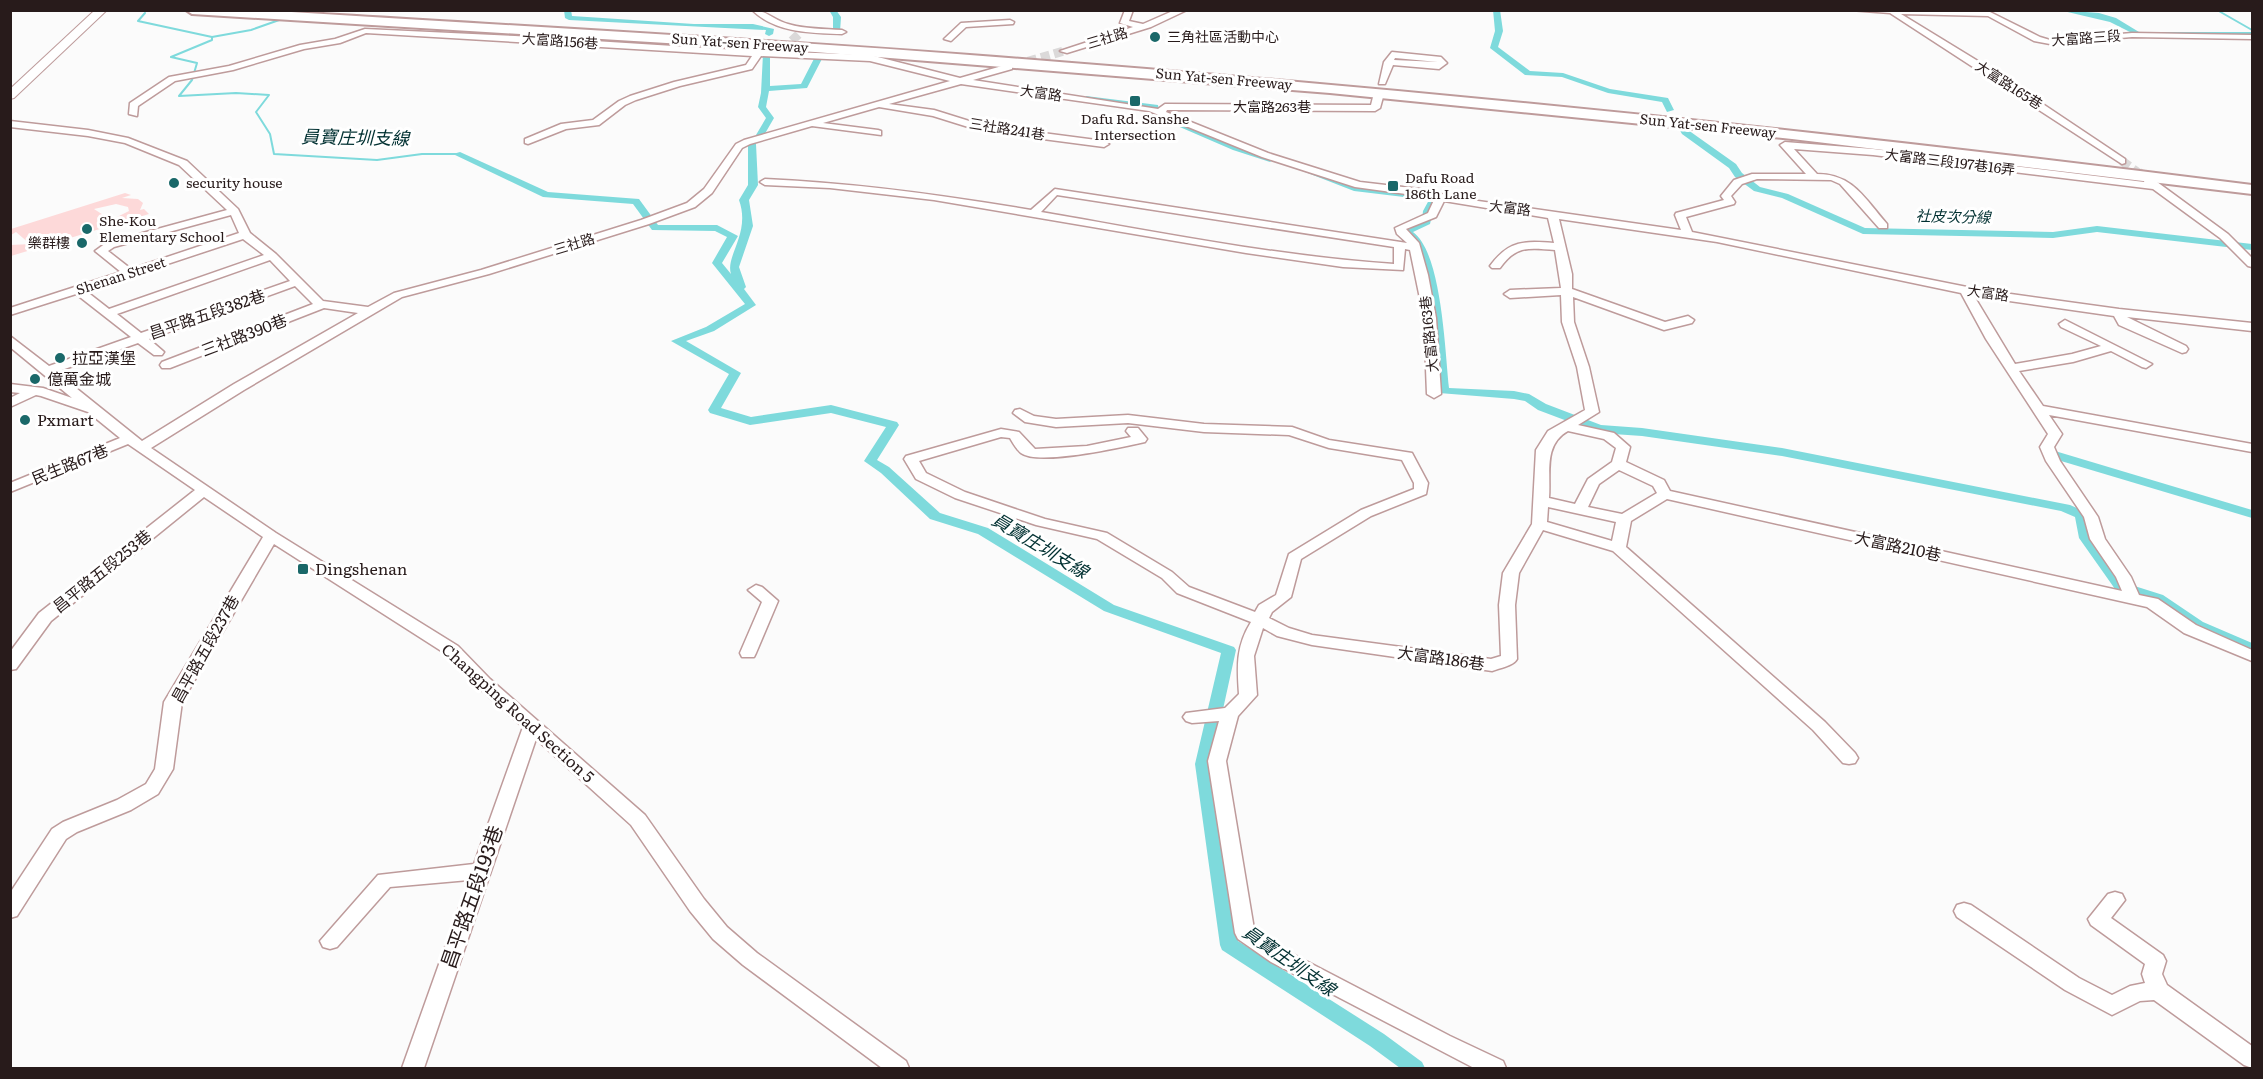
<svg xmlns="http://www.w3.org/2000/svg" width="2263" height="1079" viewBox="0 0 2263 1079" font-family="Literata,'Noto Sans TC',serif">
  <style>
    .green { fill: #fdd9d9; fill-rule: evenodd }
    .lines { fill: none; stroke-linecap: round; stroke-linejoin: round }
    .stream { stroke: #7edadc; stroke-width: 2 }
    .canal { fill: #7edadc; fill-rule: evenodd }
    .minor-tunnel-far1 { stroke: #dbd9d9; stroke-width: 9; stroke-dasharray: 9 4.5; stroke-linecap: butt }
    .minor-tunnel { stroke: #dbd9d9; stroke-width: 11; stroke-dasharray: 11 6; stroke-linecap: butt }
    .minor-casing { stroke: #be9b9b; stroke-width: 3 }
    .major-casing { stroke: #be9b9b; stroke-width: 2 }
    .highway-casing { stroke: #be9b9b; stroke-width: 4 }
    .minor { fill: #fff; fill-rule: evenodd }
    .major { fill: #fff; fill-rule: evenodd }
    .highway { fill: #fff; fill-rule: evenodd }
    .poi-dot { fill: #1a6869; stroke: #fff; stroke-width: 2 }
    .labels { text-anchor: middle; stroke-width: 6; stroke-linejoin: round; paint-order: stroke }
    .far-poi-label { font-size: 14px; fill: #281b1b; stroke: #fff; text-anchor: start }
    .far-street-label { font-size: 14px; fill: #281b1b; stroke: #fff }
    .far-water-label { font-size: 15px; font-style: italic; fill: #023132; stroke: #fff }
    .street-label { font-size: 16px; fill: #281b1b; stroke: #fff }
    .poi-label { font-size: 16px; fill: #281b1b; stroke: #fff; text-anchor: start }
    .water-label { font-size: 18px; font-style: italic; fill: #023132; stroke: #fff }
    .near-street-label { font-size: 20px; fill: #281b1b; stroke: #fff }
  </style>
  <rect width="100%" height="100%" fill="#fbfbfb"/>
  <!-- green -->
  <path class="green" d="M 125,193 L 131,195 L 122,198 L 138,199 L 143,203 L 140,210 L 144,209 L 149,214 L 11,256 L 11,245 L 30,244 L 16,232 L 11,235 L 11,229 ZM 116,204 L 128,207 L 129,211 L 111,220 L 94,209 Z"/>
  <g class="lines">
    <!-- stream -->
    <g class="stream">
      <polyline points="2217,10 2252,30"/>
      <polyline points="145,13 138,21 212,37 212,40 171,57 197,63 192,80 179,96 236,93 269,95 256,112 270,134 274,154 377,160 422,154 457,154"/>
      <polyline points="212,37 251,30 282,19"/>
    </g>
    <!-- canal -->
    <g class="canal">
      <polygon points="564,10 571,10 572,16 694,24 753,24 774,29 773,34 769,36 765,34 766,30 569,20 565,18"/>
      <polygon points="829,10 836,10 841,17 840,32 833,30 833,17"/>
      <polygon points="1493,10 1500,10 1503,31 1498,47 1530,71 1563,73 1610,89 1668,98 1674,110 1667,112 1662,102 1608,93 1562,77 1525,75 1490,48 1495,31"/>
      <polygon points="2059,10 2099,13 2116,18 2139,32 2252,32 2252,36 2138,36 2110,22"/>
      <polygon points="818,51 825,53 807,88 769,91 766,107 774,118 763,137 757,137 756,135 766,118 758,107 761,93 763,54 770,56 770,86 801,84"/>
      <polygon points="1086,96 1158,105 1159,112 1274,159 1270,162 1233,150 1152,115 1151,109 1089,100 1085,98"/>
      <polygon points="1679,125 1685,125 1688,130 1736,164 1742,173 1760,187 1788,194 1865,228 2053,232 2097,226 2252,244 2252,250 2097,232 2053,238 1863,234 1782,198 1754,191 1735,177 1729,168 1682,134 1678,127"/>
      <path d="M 752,141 L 756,144 L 758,185 L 749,200 L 753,226 L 739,267 L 746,287 L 744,289 L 756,305 L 714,331 L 686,341 L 741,373 L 721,408 L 751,417 L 831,405 L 897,422 L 899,425 L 877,460 L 889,467 L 940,513 L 988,528 L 1114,605 L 1234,647 L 1236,650 L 1211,764 L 1238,941 L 1384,1034 L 1422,1062 L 1425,1068 L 1400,1068 L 1370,1046 L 1222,950 L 1220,945 L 1195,764 L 1221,653 L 1104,611 L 978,534 L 930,519 L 881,473 L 864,461 L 886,427 L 831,413 L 750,425 L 710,413 L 708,410 L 729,374 L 671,341 L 706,327 L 745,304 L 712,263 L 727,237 L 715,231 L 652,230 L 633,204 L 543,197 L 453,154 L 460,152 L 548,192 L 639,199 L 658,225 L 717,225 L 738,236 L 722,263 L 731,274 C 725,256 751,233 739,200 L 748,185 L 748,144 Z"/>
      <path d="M 1303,165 L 1356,185 L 1435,195 L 1440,198 L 1433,211 L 1430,224 L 1413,232 C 1442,253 1445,352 1449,388 L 1514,391 L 1529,394 L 1546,404 L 1601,425 L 1642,428 L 1782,448 L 2070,505 L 2086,512 L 2093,538 L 2125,583 L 2163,595 L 2203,622 L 2252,643 L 2252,654 L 2193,628 L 2153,601 L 2115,589 L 2079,538 L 2075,517 L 2061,511 L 1782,456 L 1642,436 L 1599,433 L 1538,410 L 1525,401 L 1514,399 L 1439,393 L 1432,317 L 1424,275 L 1413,241 L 1401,231 L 1422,220 L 1423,211 L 1429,200 L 1354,191 L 1300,170 L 1300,166 Z"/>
      <polygon points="2055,451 2252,510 2252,518 2051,458 2049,455"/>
    </g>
    <!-- minor-tunnel-far1 -->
    <g class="minor-tunnel-far1">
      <polyline points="782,50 799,34"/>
      <polyline points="1015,65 1064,51"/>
      <polyline points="2122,161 2140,174"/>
    </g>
    <!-- minor-tunnel -->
    <polyline class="minor-tunnel" points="2138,173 2149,181"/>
    <defs>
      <g id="minor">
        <path d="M 752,10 C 766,10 775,21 788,24 C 805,29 824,29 842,30 L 846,32 L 842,34 C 811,33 776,33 752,10 Z"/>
        <polygon points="1125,10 1133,10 1129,21 1143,24 1175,10 1187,10 1151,27 1067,53 1060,51 1133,27 1120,23"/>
        <polygon points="1850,10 1990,12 2040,37 2050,40 2132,33 2252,35 2252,39 2132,37 2050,44 2034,41 1988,16 1901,14 1986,66 2125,159 2125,163 2122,164 1890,13"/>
        <polygon points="1010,20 1014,22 1013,24 966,27 951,41 944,39 961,23"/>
        <path d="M 365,29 L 515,36 L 737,50 L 870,55 L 960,78 L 1009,64 L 1012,65 L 1012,69 L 973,80 L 1158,109 L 1165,104 L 1371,105 L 1373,97 L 1378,94 L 1383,97 L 1380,108 L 1375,111 L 1167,110 L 1166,112 L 1268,153 L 1360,182 L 1420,189 L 1464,199 L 1681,230 L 1675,215 L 1676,213 L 1724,200 L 1721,196 L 1734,180 L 1752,174 L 1806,174 L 1780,145 L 1785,142 L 1873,149 L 2144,182 L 2145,179 L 2153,179 L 2228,234 L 2252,258 L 2252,267 L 2248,266 L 2220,238 L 2153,189 L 1873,155 L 1794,149 L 1817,174 C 1853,174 1865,199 1887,224 L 1887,228 L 1879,228 L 1840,184 L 1831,180 L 1757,179 L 1742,184 L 1731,196 L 1735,202 L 1734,204 L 1686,217 L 1692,232 L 1982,290 L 2119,309 L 2252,323 L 2252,331 L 2127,317 L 2186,346 L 2188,349 L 2186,352 L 2182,353 L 2119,325 L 2114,316 L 1974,296 L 2015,364 L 2072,354 L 2101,346 L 2061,327 L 2059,324 L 2065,320 L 2152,364 L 2146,368 L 2142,367 L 2111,351 L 2073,362 L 2019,371 L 2043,406 L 2252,444 L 2252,452 L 2049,415 L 2062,434 L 2054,447 L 2060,461 L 2098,517 L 2105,539 L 2131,577 L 2139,595 L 2158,599 L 2196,625 L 2252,650 L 2252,661 L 2184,633 L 2147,607 L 1667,499 L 1631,521 L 1626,547 L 1825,722 L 1855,753 L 1858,758 L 1855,763 L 1849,764 L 1843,763 L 1813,730 L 1613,551 L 1543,530 L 1519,573 L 1515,605 L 1517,659 C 1513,666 1500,668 1492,671 L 1312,645 L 1277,636 L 1263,628 L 1254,656 L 1257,695 L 1238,716 L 1226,761 L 1254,929 L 1285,950 L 1450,1036 L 1503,1061 L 1506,1068 L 1474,1068 L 1271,962 L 1238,939 L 1235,933 L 1208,761 L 1219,721 L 1192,723 L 1186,721 L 1183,717 L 1186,713 L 1225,708 L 1239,694 C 1237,666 1236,646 1251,622 L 1177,593 L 1162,578 L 1097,539 L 1036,525 L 955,498 L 916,479 L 904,459 L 906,456 L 1001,429 L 1019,432 L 1035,449 L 1087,446 L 1131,437 L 1126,431 L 1128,428 L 1138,428 L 1147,439 L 1145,442 C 1123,447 1038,466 1021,453 C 1017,450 1013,443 1010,438 L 1001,437 L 919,461 L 926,473 L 965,492 L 1045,519 L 1107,533 L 1172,572 L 1189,587 L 1255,612 L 1259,605 L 1276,595 L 1289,554 L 1361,510 L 1414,489 L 1414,483 L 1402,460 L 1329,448 L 1289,435 L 1204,432 L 1128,423 L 1056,427 L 1025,422 L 1013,413 L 1015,410 L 1020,409 L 1034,416 L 1056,419 L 1128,415 L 1204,424 L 1292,427 L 1329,440 L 1412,453 L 1428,483 L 1426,494 L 1371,516 L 1301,559 L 1291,597 L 1272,612 L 1269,618 L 1289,628 L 1312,635 L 1491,659 L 1501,656 L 1499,605 L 1503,573 L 1532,524 L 1536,450 L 1548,431 L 1585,410 L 1577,367 L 1562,322 L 1561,295 L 1510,298 L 1504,294 L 1510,290 L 1561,288 L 1555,250 C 1529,248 1516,245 1500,268 L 1492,268 L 1490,266 C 1509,240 1524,241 1554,243 L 1548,218 L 1444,201 L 1436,217 L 1406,229 L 1419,243 L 1428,275 L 1436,318 L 1441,394 L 1434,398 L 1427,394 L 1424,318 L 1410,250 L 1405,249 L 1403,270 L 1343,267 L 1246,253 L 934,200 L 830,188 L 765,185 L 760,182 L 765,179 C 855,183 942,195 1031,210 L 1055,189 L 1407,243 L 1397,234 L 1395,228 L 1428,213 L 1435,198 L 1355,187 L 1262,157 L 1149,111 L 961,84 L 889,104 L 934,110 L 982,125 L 1104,141 L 1109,144 L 1104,147 L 981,131 L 933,116 L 879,107 L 823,123 L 878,130 L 881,131 L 881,135 L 812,126 L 750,144 L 742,148 L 712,193 L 695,207 L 649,224 L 489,274 L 402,297 L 244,390 L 151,448 L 276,533 L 458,646 L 490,679 L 645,815 L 704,899 L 727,927 L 757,953 L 906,1061 L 909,1068 L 882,1068 L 743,965 L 713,939 L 690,911 L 631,825 L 536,739 L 424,1068 L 402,1068 L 469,880 L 390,887 L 337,947 L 330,949 L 323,947 L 320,941 L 378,875 L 474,864 L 523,727 L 478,687 L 446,654 L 274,544 L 182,702 L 173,769 L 158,794 L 131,810 L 77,832 L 66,839 L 17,916 L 10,918 L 10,893 L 52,829 L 63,822 L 117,800 L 146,784 L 155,769 L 164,702 L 263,537 L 204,497 L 51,621 L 16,669 L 10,670 L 10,652 L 39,613 L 195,490 L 128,444 L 10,492 L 10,483 L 120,438 L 88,412 L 41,396 L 36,395 L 10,407 L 10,398 L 20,393 L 10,392 L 10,384 L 43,388 L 72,398 L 10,347 L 10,336 L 49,366 L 131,337 L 76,294 L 10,315 L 10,308 L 121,272 L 95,251 L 106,243 L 227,210 L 179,165 L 125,143 L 88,136 L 10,127 L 10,121 L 88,130 L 128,138 L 187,161 L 238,209 L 250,233 L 276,254 L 323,301 L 368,307 L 394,293 L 481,270 L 641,220 L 687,203 L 704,189 L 736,144 L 744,140 L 950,81 L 870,61 L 761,56 L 752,69 L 680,86 L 636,100 L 625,105 L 599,125 L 566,129 L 528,144 L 525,143 L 525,139 L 561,124 L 593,120 L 619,101 L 630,96 L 674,82 L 746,65 L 752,56 L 366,33 L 340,43 L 304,49 L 233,70 L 175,81 L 138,106 L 137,116 L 129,114 L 130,103 L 169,77 L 229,66 L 300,45 L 335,39 ZM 1057,195 L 1394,247 L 1394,264 C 1275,256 1158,232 1041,212 ZM 231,215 L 239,233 L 131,269 L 108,251 L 114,247 ZM 1559,219 L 1717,242 L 1961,293 L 1986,339 L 2048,434 L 2040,447 L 2046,461 L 2084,517 L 2090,539 L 2116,577 L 2122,591 L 1670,491 L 1664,480 L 1626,462 L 1630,447 L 1614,433 L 1578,425 L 1599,412 L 1589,367 L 1574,322 L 1573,297 L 1664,330 L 1692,323 L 1694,320 L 1688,316 L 1665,322 L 1572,289 L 1572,274 ZM 243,239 L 264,255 L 109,309 L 86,291 ZM 270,260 L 290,281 L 141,333 L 117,314 ZM 295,286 L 313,304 L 162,362 L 160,365 L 162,368 L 170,368 L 324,308 L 358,313 L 234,384 L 142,441 L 56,372 L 138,343 L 154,355 L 162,355 L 164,352 L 149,339 ZM 1568,431 L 1604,439 L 1616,448 L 1612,462 L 1588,479 L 1575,504 L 1549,498 C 1551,473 1543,445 1568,431 ZM 1619,470 L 1653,486 L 1657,493 L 1622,514 L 1588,507 L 1599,484 ZM 1548,507 L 1616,522 L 1612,541 L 1547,522 Z"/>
        <path d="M 1392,52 L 1441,57 L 1447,63 L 1439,69 L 1393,65 L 1385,84 L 1379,84 L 1384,62 ZM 1395,58 L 1438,62 L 1394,60 Z"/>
        <polygon points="756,585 762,587 778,601 756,653 754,657 742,657 740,653 762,602 748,590"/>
        <polygon points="2115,892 2122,894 2125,900 2111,918 2163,955 2166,961 2162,974 2167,985 2252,1046 2252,1068 2244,1065 2154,1000 2140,1001 2112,1015 2065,990 1957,917 1954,911 1957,905 1964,903 1971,905 2079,978 2112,995 2130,986 2145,983 2142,974 2145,964 2091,925 2088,919 2108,894"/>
      </g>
      <polygon id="major" points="95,10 107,10 14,98 10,99 10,89"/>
      <path id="highway" d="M 186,10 L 259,10 C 514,26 768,39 1022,59 C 1433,91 1843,133 2252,185 L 2252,194 L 1792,139 L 1330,93 L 815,52 L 192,14 Z"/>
    </defs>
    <!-- minor casing -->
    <use href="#minor" class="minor-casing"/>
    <!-- major casing -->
    <use href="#major" class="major-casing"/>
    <!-- highway casing -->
    <use href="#highway" class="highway-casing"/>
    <!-- minor -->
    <use href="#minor" class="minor"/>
    <!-- major -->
    <use href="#major" class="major"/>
    <!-- highway -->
    <use href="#highway" class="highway"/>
  </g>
  <!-- markers -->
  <g class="poi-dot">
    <circle cx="1155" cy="37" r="6"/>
    <rect x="1129" y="95" width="12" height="12" rx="3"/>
    <circle cx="174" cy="183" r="6"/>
    <rect x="1387" y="180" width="12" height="12" rx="3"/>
    <circle cx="87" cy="229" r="6"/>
    <circle cx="82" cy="243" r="6"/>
    <circle cx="60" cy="358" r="6"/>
    <circle cx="35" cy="379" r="6"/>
    <circle cx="25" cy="420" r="6"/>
    <rect x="297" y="563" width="12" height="12" rx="3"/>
  </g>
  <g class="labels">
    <!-- far-poi labels -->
    <g class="far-poi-label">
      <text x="1167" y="42">三角社區活動中心</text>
      <text x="1135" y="124" text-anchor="middle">Dafu Rd. Sanshe<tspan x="1135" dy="16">Intersection</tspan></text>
      <text x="1405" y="183">Dafu Road<tspan x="1405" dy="16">186th Lane</tspan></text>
      <text x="186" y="188">security house</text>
      <text x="99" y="226">She-Kou<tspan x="99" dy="16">Elementary School</tspan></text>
      <text x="70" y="248" text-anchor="end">樂群樓</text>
    </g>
    <!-- far-street labels -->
    <g class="far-street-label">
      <text transform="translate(1107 38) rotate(-17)" y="5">三社路</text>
      <text transform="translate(2086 38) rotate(-4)" y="5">大富路三段</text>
      <text transform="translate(560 41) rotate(4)" y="5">大富路156巷</text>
      <text transform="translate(740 43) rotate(4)" y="5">Sun Yat-sen Freeway</text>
      <text transform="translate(1224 79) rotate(5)" y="5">Sun Yat-sen Freeway</text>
      <text transform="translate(2009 85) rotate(33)" y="5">大富路165巷</text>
      <text transform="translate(1041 93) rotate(8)" y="5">大富路</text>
      <text x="1272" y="112">大富路263巷</text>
      <text transform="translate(1708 126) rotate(6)" y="5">Sun Yat-sen Freeway</text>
      <text transform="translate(1007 129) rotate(9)" y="5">三社路241巷</text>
      <text transform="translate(1950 162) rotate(7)" y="5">大富路三段197巷16弄</text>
      <text transform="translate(1510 208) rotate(7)" y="5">大富路</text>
      <text transform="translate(574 244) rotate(-17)" y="5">三社路</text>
      <text transform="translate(121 276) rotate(-18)" y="5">Shenan Street</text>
      <text transform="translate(1988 293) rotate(8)" y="5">大富路</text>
      <text transform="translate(1429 334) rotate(-96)" y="5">大富路163巷</text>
    </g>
    <!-- far-water labels -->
    <g class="far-water-label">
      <text transform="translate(1953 217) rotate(1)" y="5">社皮次分線</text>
    </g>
    <!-- street labels -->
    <g class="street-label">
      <text transform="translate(207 314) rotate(-19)" y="6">昌平路五段382巷</text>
      <text transform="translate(244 335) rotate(-21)" y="6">三社路390巷</text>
      <text transform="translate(70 464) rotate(-22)" y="6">民生路67巷</text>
      <text transform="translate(1898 546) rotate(12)" y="6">大富路210巷</text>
      <text transform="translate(102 571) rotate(-39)" y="6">昌平路五段253巷</text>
      <text transform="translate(205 649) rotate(-61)" y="6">昌平路五段237巷</text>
      <text transform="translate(1441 658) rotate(8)" y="6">大富路186巷</text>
      <text transform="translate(518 713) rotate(42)" y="6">Changping Road Section 5</text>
    </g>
    <!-- poi labels -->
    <g class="poi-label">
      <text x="72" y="364">拉亞漢堡</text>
      <text x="47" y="385">億萬金城</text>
      <text x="37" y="426">Pxmart</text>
      <text x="315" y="575">Dingshenan</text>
    </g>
    <!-- water labels -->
    <g class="water-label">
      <text transform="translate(355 138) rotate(1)" y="6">員寶庄圳支線</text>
      <text transform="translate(1040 546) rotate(31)" y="6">員寶庄圳支線</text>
      <text transform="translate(1289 961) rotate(35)" y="6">員寶庄圳支線</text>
    </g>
    <!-- near-street labels -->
    <g class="near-street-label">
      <text transform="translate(472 897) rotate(-71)" y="7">昌平路五段193巷</text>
    </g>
  </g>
  <!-- border -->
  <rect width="2263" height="1079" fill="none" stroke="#281b1b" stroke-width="24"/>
</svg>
